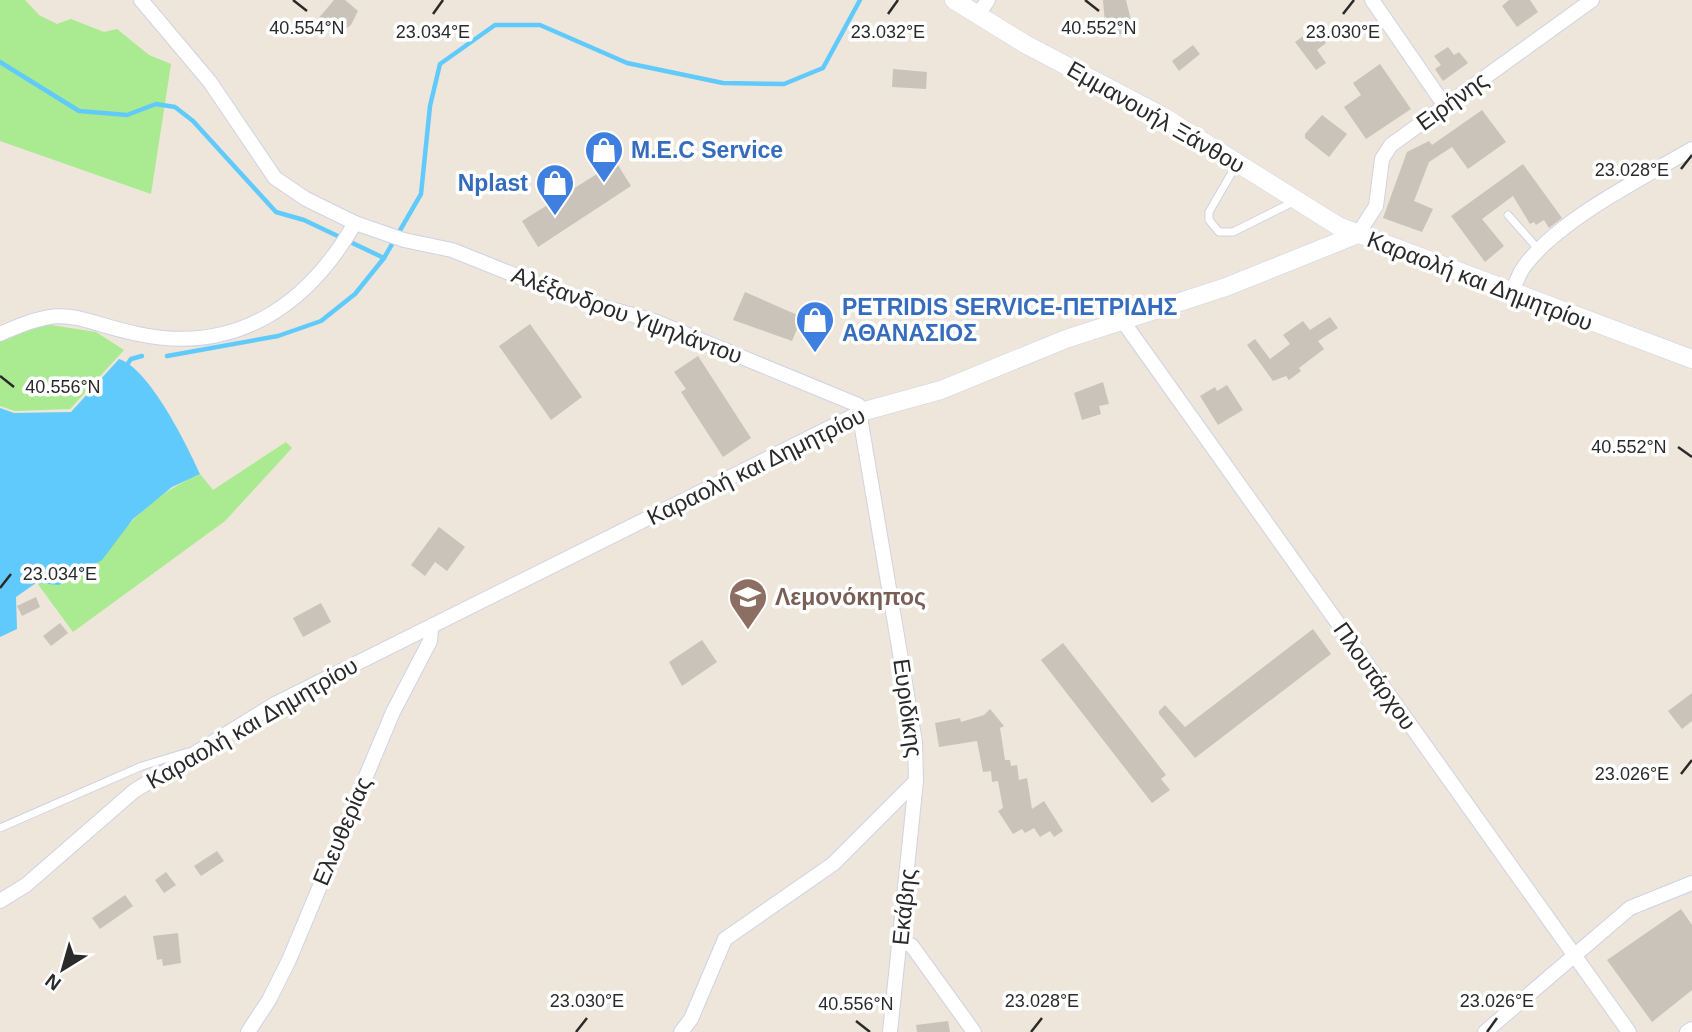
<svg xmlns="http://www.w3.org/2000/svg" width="1692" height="1032" viewBox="0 0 1692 1032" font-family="Helvetica,sans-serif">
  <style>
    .green { fill: #aaea90 }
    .water { fill: #61cafc }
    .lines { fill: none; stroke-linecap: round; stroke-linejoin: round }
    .stream { stroke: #61cafc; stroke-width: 4.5 }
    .building { fill: #c9c3ba }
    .service-casing { stroke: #cfd2e5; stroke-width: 9 }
    .minor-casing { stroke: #cfd2e5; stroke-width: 16 }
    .tertiary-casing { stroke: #cfd2e5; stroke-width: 19 }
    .service { stroke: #fff; stroke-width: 7 }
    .minor { stroke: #fff; stroke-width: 14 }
    .tertiary { stroke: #fff; stroke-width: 18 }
    .ticks { fill: none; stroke: #2a2a2a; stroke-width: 2.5 }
    .labels { text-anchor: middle; stroke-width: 7; stroke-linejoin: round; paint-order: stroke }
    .street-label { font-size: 23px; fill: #2a2a2a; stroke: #fff }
    .shop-label { font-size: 23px; font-weight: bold; fill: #366cbe; stroke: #fff; text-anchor: start }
    .education-label { font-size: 23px; font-weight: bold; fill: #785e54; stroke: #fff; text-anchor: start }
    .ticks-label { font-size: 18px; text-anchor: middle; fill: #2a2a2a; stroke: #fff; stroke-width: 7; stroke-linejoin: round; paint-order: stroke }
  </style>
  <rect width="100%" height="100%" fill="#eee6da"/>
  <!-- green -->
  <g class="green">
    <polygon points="0,0 25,0 39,15 57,24 71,19 104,32 117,29 149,55 171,64 151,194 0,141"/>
    <polygon points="44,324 96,332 124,350 70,409 15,411 0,406 0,341"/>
    <path d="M 286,442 L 292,448 L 225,521 L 73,632 L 37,583 C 90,587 102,551 134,519 C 154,499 175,485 200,474 L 213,490 Z"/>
  </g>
  <!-- water -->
  <path class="water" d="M 119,359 C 149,368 187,445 200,474 L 172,487 L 133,519 L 102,560 L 59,585 L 36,583 L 16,597 L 17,629 L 0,637 L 0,408 L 14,413 L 71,412 Z"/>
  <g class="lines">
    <!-- stream -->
    <g class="stream">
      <polyline points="0,62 79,111 127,115 156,104 175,107 193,121 276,212 304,220 384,258"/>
      <polyline points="167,356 278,336 321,321 355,294 384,258 421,194 430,106 440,64 495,25 540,25 627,63 723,83 784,84 823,68 860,0"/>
      <polyline points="126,366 131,359 142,356"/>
    </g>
  </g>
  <!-- building -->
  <g class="building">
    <polygon points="334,0 345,0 358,11 351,25 338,35 318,19"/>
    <polygon points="1103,0 1126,0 1134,33 1106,35"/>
    <polygon points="1509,0 1530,0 1538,12 1517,27 1502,6"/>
    <polygon points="1315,28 1326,43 1317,50 1326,63 1316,70 1295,42"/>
    <polygon points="1193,45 1200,54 1179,71 1172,61"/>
    <polygon points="1448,47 1454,55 1459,52 1468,63 1443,81 1435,69 1441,65 1434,56"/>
    <polygon points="1380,64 1411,109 1366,139 1344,107 1361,95 1353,83"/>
    <polygon points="893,69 927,72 926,89 892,87"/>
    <polygon points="1482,110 1506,142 1468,169 1452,147 1429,162 1414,201 1433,209 1422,232 1383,218 1407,152 1429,141 1432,145"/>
    <polygon points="1322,115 1347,134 1329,157 1305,138 1305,134"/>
    <polygon points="616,162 631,186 538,247 522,221"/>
    <polygon points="1523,164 1562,218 1549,228 1544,220 1536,225 1534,222 1530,224 1513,196 1482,219 1504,246 1485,262 1451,216"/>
    <polygon points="745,292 802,317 792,341 733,320"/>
    <polygon points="1330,317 1338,328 1318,341 1324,349 1299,368 1301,371 1289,380 1286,376 1273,381 1247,345 1255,339 1270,359 1290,344 1283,335 1303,321 1310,330"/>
    <polygon points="530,324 582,397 551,420 499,346"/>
    <polygon points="698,356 751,438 723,457 681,392 686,389 674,372"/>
    <polygon points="1103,382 1109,404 1099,406 1101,414 1082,420 1074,393"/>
    <polygon points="1227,385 1243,410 1218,425 1200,396 1215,387 1217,391"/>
    <polygon points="439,527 465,547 447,571 435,562 425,576 411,565"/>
    <polygon points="36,597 40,607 22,616 17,606"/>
    <polygon points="321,603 331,622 303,637 293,618"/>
    <polygon points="60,623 68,633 51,646 43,636"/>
    <polygon points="1313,629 1331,654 1195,758 1159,714 1159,711 1165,705 1185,727"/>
    <polygon points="702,640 717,662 682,686 669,662"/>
    <polygon points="1063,643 1166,775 1161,779 1170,790 1152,803 1041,660"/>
    <polygon points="1692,693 1692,721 1682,729 1668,711"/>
    <polygon points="990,709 1004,726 1000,728 1005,760 1010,760 1011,766 1017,765 1019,780 1027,778 1032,809 1044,801 1063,831 1054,837 1050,831 1040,837 1034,828 1025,833 1022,829 1013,834 998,811 1003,808 998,781 992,782 991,771 983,772 977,741 939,747 935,723 960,718 961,722 984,715"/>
    <polygon points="217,851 224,861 201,876 194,866"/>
    <polygon points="166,872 176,885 164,893 155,880"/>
    <polygon points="125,895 133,906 100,929 92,918"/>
    <polygon points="1681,909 1692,925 1692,990 1652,1022 1607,960"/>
    <polygon points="178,933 181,963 163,966 162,959 157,960 153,936"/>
    <polygon points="948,1021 950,1032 917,1032 916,1025"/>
  </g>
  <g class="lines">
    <defs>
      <g id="service">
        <polyline points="1238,162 1209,212 1209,220 1219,232 1233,232 1293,202"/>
        <polyline points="1508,215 1539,250"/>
        <polyline points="0,828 142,766 188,752"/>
      </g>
      <g id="minor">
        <polyline points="141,0 210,82 275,178 306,199 355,223 404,240 452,250 572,298 654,321 858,405 915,742 916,781 833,864 725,939 691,1019 681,1032"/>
        <polyline points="1372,0 1445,106"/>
        <polyline points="977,16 988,0"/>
        <polyline points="1358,234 1376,206 1382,159 1391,145 1592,0"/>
        <path d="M 1511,293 C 1516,284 1519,272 1526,264 C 1563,217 1641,179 1692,149"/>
        <polyline points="1122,320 1629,1032"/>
        <path d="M 0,334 C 70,302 71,320 138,334 C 236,355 308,305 355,223"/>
        <polyline points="0,901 26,885 134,791 275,704 861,412"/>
        <polyline points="900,940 912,946 974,1032"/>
        <polyline points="248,1032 269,1000 289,960 393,712 430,641 431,628"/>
        <polyline points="890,1032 916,781"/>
        <polyline points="1485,1032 1630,908 1692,883"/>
        <polyline points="1687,1032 1692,1029"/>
      </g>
      <g id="tertiary">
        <polyline points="954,0 1025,44 1164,117 1338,226 1692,359"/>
        <polyline points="861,412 941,390 1066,339 1226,287 1358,234"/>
      </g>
    </defs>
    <!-- service casing -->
    <use href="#service" class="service-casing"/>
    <!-- minor casing -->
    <use href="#minor" class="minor-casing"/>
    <!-- tertiary casing -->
    <use href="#tertiary" class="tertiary-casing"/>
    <!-- service -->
    <use href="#service" class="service"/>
    <!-- minor -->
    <use href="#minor" class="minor"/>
    <!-- tertiary -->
    <use href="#tertiary" class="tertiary"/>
  </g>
  <!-- ticks -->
  <path class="ticks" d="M 293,0 L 307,11M 1085,0 L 1099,11M 433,14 L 443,0M 888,14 L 898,0M 1343,14 L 1354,0M 1681,169 L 1692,155M 0,376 L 14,387M 1678,447 L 1692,457M 0,588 L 11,574M 1681,774 L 1692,760M 856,1021 L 870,1032M 576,1032 L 587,1018M 1031,1032 L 1042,1018M 1487,1032 L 1497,1018"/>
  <!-- icons -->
  <defs>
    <symbol id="shop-pin" viewBox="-11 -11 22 30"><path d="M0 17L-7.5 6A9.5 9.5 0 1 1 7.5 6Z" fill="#3f7fe0" stroke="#fff"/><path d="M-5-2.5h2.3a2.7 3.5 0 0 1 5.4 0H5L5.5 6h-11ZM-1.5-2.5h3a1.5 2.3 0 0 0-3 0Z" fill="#fff"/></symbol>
    <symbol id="school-pin" viewBox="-11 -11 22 30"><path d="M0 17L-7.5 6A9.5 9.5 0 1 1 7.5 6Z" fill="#8d6e63" stroke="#fff"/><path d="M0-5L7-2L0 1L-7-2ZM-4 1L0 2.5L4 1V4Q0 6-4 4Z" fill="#fff"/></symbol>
  </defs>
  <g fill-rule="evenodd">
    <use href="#shop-pin" x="582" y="128" width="44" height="60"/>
    <use href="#shop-pin" x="533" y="161" width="44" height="60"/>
    <use href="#shop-pin" x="793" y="298" width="44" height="60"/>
    <use href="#school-pin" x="726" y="575" width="44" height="60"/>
  </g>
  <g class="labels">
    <!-- street labels -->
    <g class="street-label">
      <text transform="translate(1452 101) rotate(-36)" y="8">Ειρήνης</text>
      <text transform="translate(1156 117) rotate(30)" y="8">Εμμανουήλ Ξάνθου</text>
      <text transform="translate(1480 281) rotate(21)" y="8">Καραολή και Δημητρίου</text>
      <text transform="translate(627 315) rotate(20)" y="8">Αλέξανδρου Υψηλάντου</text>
      <text transform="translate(756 466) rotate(-26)" y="8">Καραολή και Δημητρίου</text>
      <text transform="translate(1375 676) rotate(55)" y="8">Πλουτάρχου</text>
      <text transform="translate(908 708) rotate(82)" y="8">Ευριδίκης</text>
      <text transform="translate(252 723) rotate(-30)" y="8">Καραολή και Δημητρίου</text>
      <text transform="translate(342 831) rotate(-67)" y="8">Ελευθερίας</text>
      <text transform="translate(904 907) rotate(-84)" y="8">Εκάβης</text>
    </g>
    <!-- shop labels -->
    <g class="shop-label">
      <text x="631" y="158">M.E.C Service</text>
      <text x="528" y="191" text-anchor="end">Nplast</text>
      <text x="842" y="315">PETRIDIS SERVICE-ΠΕΤΡΙΔΗΣ<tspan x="842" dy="26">ΑΘΑΝΑΣΙΟΣ</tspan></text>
    </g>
    <!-- education labels -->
    <g class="education-label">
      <text x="775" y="605">Λεμονόκηπος</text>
    </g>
  </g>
  <g class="ticks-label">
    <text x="307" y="34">40.554°N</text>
    <text x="1099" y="34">40.552°N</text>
    <text x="433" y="38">23.034°E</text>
    <text x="888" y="38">23.032°E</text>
    <text x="1343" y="38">23.030°E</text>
    <text x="1632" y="176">23.028°E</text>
    <text x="63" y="393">40.556°N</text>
    <text x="1629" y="453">40.552°N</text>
    <text x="60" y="580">23.034°E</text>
    <text x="1632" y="780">23.026°E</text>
    <text x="587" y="1007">23.030°E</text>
    <text x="1042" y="1007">23.028°E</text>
    <text x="1497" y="1007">23.026°E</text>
    <text x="856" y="1010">40.556°N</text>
  </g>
  <!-- north arrow -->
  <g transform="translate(63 969) rotate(217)" stroke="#ffffff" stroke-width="5" paint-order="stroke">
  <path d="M0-5L12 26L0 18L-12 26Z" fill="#2a2a2a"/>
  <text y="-10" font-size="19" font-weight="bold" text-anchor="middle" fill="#2a2a2a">N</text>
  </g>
</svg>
